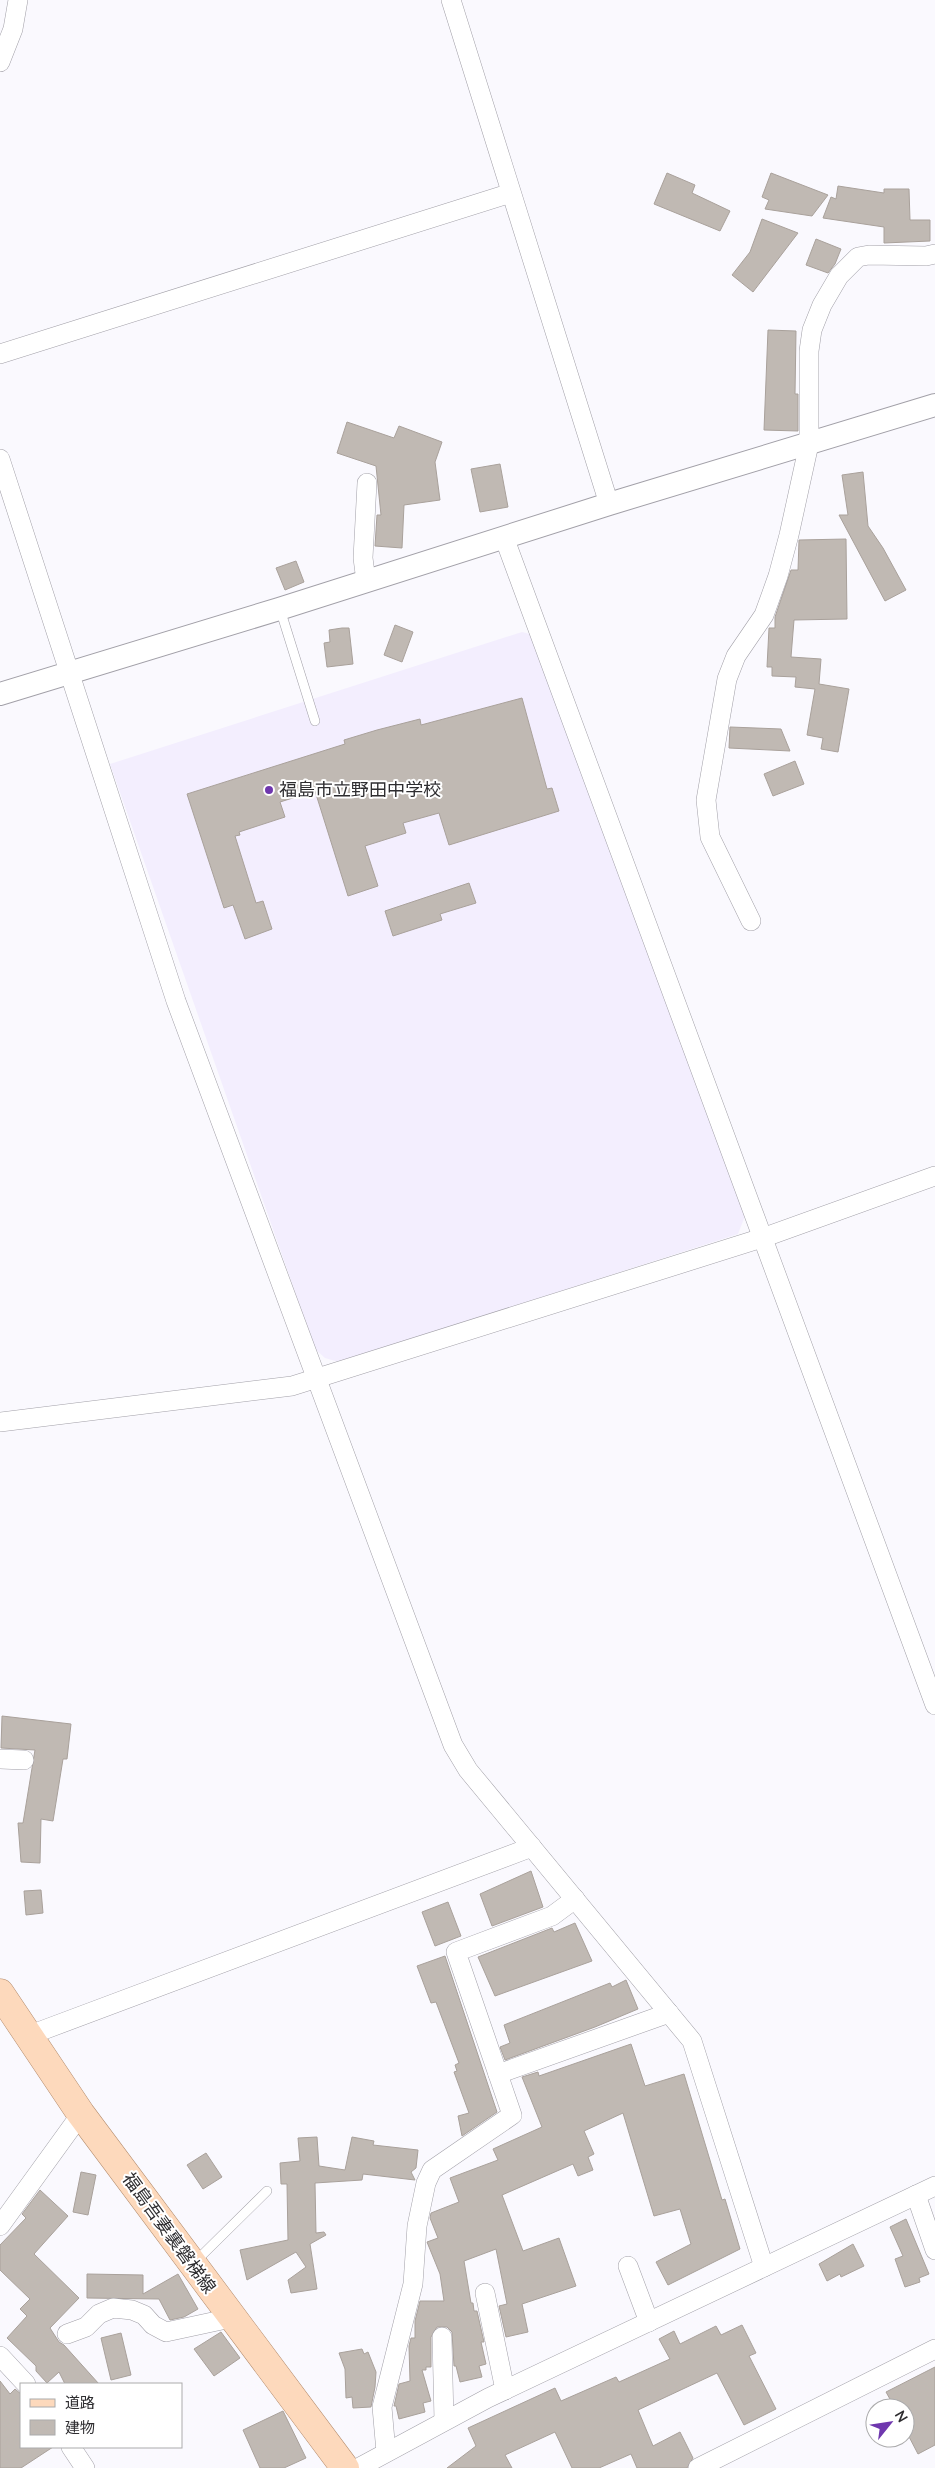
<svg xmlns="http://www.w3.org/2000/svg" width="935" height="2468" viewBox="0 0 935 2468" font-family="Lato,'Noto Sans JP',sans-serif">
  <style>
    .built { fill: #f3eefe }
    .building { fill: #c0b9b3; stroke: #a9a19b }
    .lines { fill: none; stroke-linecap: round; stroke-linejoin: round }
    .service-casing { stroke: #a2a0a8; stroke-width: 10 }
    .minor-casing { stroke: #a2a0a8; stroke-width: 20 }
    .tertiary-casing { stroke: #a2a0a8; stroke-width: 24 }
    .primary-casing { stroke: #b48d6e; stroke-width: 29 }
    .service { stroke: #fff; stroke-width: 9 }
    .minor { stroke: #fff; stroke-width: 19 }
    .tertiary { stroke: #fff; stroke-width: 22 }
    .primary { stroke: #fdd9bc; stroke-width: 28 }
    .poi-dot { fill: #6f37ae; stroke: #fff; stroke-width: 2 }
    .labels { text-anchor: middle; stroke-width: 4; stroke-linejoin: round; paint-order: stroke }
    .poi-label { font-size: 18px; fill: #2e2d30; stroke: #fff; text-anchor: start }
    .street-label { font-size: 18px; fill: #2e2d30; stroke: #fff }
  </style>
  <rect width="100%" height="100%" fill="#faf9fe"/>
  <!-- built -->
  <polygon class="built" points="522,632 530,634 745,1216 738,1234 346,1360 339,1362 325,1358 315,1349 110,764"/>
  <!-- building -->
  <g class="building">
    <polygon points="667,173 695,185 692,193 730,211 720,231 654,204"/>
    <polygon points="771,173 828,195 812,216 765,209 769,200 762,197"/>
    <polygon points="838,186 884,193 884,189 909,189 910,220 930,220 930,241 884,243 884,227 823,218 831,197 836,199"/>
    <polygon points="762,219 798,233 753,292 732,275 750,252"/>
    <polygon points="816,239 841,249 835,264 828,273 806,265"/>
    <polygon points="768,330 796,331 795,394 798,394 798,431 764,430"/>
    <polygon points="347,422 394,438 399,426 442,442 435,462 440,500 404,505 402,548 375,546 377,515 381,515 376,466 337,453"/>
    <polygon points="500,464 508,507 480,512 471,469"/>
    <polygon points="863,472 868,526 883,548 906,590 885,601 839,515 848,515 842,475"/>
    <polygon points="846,539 847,619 794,620 791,657 821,659 819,684 849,689 838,752 821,749 823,738 807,735 815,689 795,687 796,677 772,676 772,667 767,667 769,628 775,628 775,617 791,570 798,570 799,540"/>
    <polygon points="296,561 304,582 285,590 276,568"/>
    <polygon points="395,625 413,632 402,662 384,655"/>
    <polygon points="342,628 349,628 353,664 327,667 324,643 330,642 329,630"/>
    <polygon points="522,698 547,789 552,788 559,811 449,845 439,813 403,823 406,833 365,846 378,886 348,896 315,791 280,802 285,817 239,832 240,835 235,836 256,903 263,901 272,929 245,939 233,905 224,908 187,794 345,744 344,740 377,730 420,719 421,725"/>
    <polygon points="730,727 781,729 790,751 729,748"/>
    <polygon points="795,761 804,784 773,796 764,774"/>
    <polygon points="469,883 476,903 440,914 442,920 393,936 385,911"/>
    <polygon points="2,1716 71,1724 67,1759 63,1759 53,1821 41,1819 40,1863 21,1862 18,1823 23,1823 35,1750 1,1748"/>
    <polygon points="531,1871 543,1907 492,1926 480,1894"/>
    <polygon points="41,1890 43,1913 26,1915 24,1891"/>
    <polygon points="448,1902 461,1936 435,1946 422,1912"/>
    <polygon points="575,1923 592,1961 495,1996 478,1957 552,1928 554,1932"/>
    <polygon points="445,1956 497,2112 462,2136 458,2116 469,2113 454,2072 457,2071 455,2065 459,2063 436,2002 431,2003 417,1966"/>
    <polygon points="626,1980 638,2009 595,2027 505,2060 500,2047 510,2043 504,2025 610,1983 612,1987"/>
    <polygon points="631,2044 645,2086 684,2074 722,2200 725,2199 740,2249 668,2285 656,2262 691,2244 680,2209 654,2216 623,2113 584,2131 594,2154 588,2157 593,2170 578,2176 573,2164 502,2195 523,2251 559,2238 576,2286 522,2304 528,2332 506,2337 499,2306 507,2304 496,2249 464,2261 471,2303 473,2303 474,2311 477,2311 484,2342 481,2342 486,2364 479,2366 482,2377 460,2382 456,2366 454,2366 452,2332 447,2327 437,2327 431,2337 431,2367 426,2367 426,2370 422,2370 431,2401 423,2403 425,2412 399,2419 396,2406 394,2406 399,2384 410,2381 409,2346 411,2338 415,2338 415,2321 420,2301 444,2301 440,2274 427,2242 438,2238 430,2218 431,2213 459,2202 450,2178 498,2160 493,2149 542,2127 522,2077 538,2072 539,2076"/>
    <polygon points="317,2137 319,2166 345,2170 352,2137 374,2141 373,2145 418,2150 416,2168 411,2172 415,2180 363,2174 362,2180 315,2183 316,2233 324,2232 326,2235 310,2244 317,2289 291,2293 288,2280 306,2267 296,2252 247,2280 240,2250 288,2240 287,2184 281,2184 280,2163 300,2161 298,2138"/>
    <polygon points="206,2153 222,2177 203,2189 187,2165"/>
    <polygon points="81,2172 96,2175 88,2215 73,2212"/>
    <polygon points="40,2190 68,2216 34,2254 79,2298 50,2328 59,2342 64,2345 99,2384 65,2384 59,2372 47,2383 36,2371 36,2366 7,2338 27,2316 20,2309 30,2299 0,2270 0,2245 26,2218 22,2214"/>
    <polygon points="906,2219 929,2274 919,2278 920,2282 905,2287 895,2259 903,2256 890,2227"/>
    <polygon points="853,2244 864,2266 841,2277 840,2274 827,2281 819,2264"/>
    <polygon points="87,2274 143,2275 143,2294 178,2274 198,2309 184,2317 170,2320 159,2299 87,2298"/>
    <polygon points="742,2325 756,2353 749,2356 776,2409 744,2425 717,2373 638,2410 653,2446 680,2432 693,2458 687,2468 637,2468 631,2454 599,2468 572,2468 555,2432 505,2455 512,2468 447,2468 476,2446 468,2428 555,2388 561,2401 616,2377 619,2382 670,2359 659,2339 674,2331 680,2344 716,2326 721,2335"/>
    <polygon points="221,2332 240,2358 214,2376 194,2349"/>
    <polygon points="121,2333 131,2375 111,2380 101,2338"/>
    <polygon points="362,2349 364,2354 368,2352 376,2372 375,2387 371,2407 353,2408 352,2397 346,2398 345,2369 339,2353"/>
    <polygon points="935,2367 935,2445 918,2454 905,2429 905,2408 895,2408 886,2392"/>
    <polygon points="0,2381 10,2394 15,2389 21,2394 21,2447 53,2447 21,2468 0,2468"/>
    <polygon points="283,2411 306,2458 284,2468 260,2468 243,2430"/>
  </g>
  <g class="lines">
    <defs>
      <g id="service">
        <polyline points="280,609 315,721"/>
        <polyline points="195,2262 267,2191"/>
      </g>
      <g id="minor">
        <polyline points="451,0 609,504"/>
        <polyline points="0,62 13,29 18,0"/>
        <polyline points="0,354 511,193"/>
        <polyline points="0,459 176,1001 453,1745 468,1770 692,2041 764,2267"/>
        <polyline points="504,537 935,1705"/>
        <polyline points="366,581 363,558 367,483"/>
        <polyline points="751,921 710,837 706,800 727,679 736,656 764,615 778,576 789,535 809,444 809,351 812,330 822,305 839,276 858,257 869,255 926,256 935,254"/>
        <polyline points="0,1422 292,1386 762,1238 935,1176"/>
        <polyline points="0,1759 24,1760"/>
        <polyline points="30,2035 532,1847"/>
        <polyline points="498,2074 669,2013"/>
        <polyline points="916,2195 935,2250"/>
        <polyline points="0,2226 81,2114"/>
        <polyline points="628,2266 649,2322"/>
        <polyline points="485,2293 505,2390"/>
        <polyline points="67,2334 86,2327 99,2314 113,2308 132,2310 144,2315 153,2325 166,2332 231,2318"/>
        <polyline points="442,2337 444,2421"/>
        <polyline points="0,2356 26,2384"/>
        <polyline points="71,2447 85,2468"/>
        <polyline points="386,2452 382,2407 413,2284 417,2226 426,2183 432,2170 512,2115 456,1952 552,1916 575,1899"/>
        <polyline points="358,2468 488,2398 935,2186"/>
        <polyline points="698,2468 935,2349"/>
      </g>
      <polyline id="tertiary" points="0,694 279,609 609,504 935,405"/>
      <polyline id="primary" points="0,1993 81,2114 345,2468"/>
    </defs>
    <!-- service casing -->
    <use href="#service" class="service-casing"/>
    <!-- minor casing -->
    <use href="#minor" class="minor-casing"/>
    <!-- tertiary casing -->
    <use href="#tertiary" class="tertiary-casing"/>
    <!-- primary casing -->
    <use href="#primary" class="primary-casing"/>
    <!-- service -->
    <use href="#service" class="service"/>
    <!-- minor -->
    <use href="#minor" class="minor"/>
    <!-- tertiary -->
    <use href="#tertiary" class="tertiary"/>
    <!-- primary -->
    <use href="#primary" class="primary"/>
  </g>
  <!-- markers -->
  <circle class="poi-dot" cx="269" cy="790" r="5"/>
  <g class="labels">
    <!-- poi labels -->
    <g class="poi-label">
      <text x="279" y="796">福島市立野田中学校</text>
    </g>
    <!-- street labels -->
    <g class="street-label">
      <text transform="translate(169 2233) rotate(54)" y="6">福島吾妻裏磐梯線</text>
    </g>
  </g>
  <!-- legend -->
  <rect x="20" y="2383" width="162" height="65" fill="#ffffff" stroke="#ababac"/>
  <rect x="30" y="2399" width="25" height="8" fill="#fdd9bc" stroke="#ababac"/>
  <text x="65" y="2408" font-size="15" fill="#2e2d30">道路</text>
  <rect x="30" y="2420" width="25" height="15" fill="#c0b9b3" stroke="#ababac"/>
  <text x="65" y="2433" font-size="15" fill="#2e2d30">建物</text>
  <!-- north arrow -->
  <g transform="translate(890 2423) rotate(60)"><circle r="24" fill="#ffffff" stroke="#ababac"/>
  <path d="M0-4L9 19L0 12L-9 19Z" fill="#6f37ae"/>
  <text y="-8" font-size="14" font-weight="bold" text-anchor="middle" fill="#2e2d30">N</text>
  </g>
</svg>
